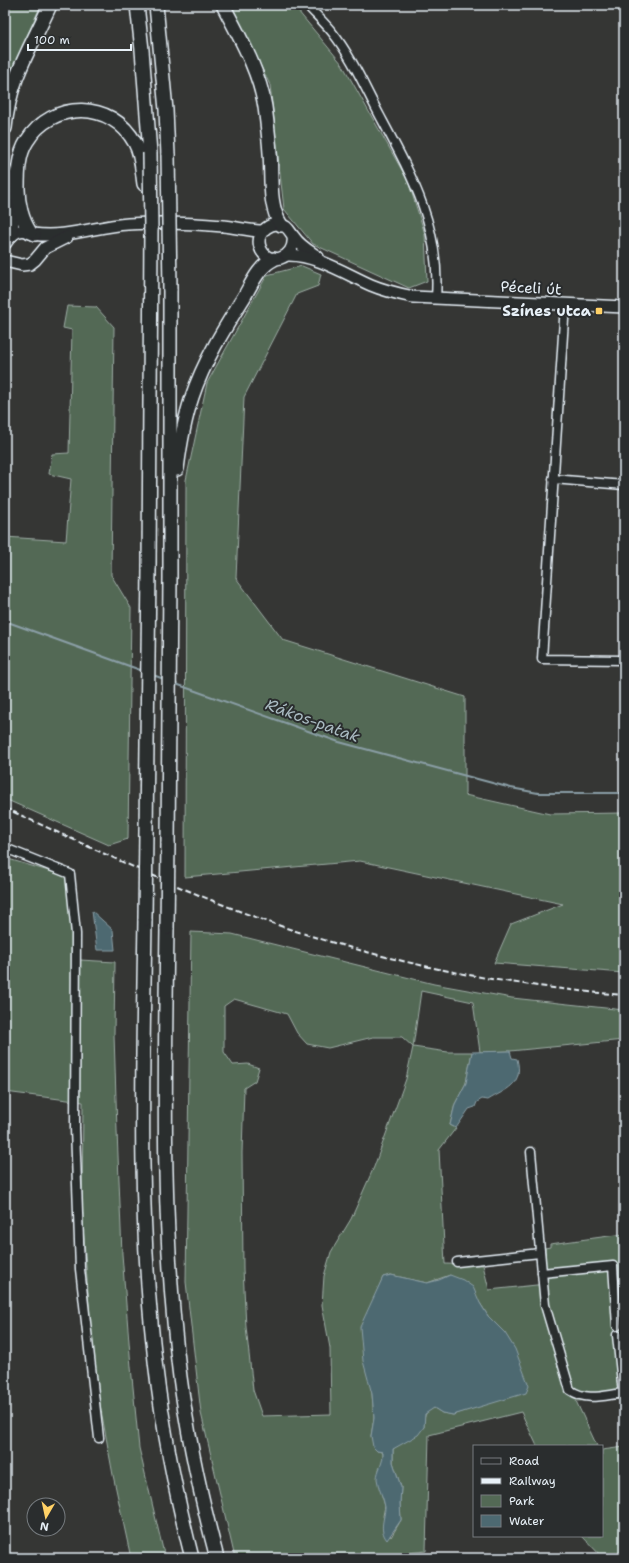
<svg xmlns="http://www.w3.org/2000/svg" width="629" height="1563" viewBox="0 0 629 1563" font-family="'Shantell Sans',sans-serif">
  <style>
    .green { fill: #536955; stroke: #9eada6; fill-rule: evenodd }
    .water { fill: #4d6971; stroke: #8b9fa7 }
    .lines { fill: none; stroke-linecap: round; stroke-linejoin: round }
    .stream { stroke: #8b9fa7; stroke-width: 2 }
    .minor-casing { stroke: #e8f1f8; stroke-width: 11 }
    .secondary-casing { stroke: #e8f1f8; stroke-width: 14 }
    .trunk-casing { stroke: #e8f1f8; stroke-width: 16 }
    .minor { stroke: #2a2d2e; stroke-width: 8 }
    .secondary { stroke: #2a2d2e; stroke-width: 11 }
    .trunk { stroke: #2a2d2e; stroke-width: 13 }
    .rail { stroke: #e8f1f8; stroke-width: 2; stroke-dasharray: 6 3; stroke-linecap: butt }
    .trunk-bridge-casing { stroke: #e8f1f8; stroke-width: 16; stroke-linecap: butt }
    .trunk-bridge { stroke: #2a2d2e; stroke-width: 13 }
    .poi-dot { fill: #ffd166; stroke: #2a2d2e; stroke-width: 1.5 }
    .labels { text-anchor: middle; stroke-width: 4; stroke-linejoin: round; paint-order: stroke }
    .street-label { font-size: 15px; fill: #e8f1f8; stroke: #2a2d2e }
    .poi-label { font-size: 15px; font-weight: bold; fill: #e8f1f8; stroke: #2a2d2e; text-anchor: end }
    .water-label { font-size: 16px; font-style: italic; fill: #aabbc2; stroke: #2a2d2e }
  </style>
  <rect width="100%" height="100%" fill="#353634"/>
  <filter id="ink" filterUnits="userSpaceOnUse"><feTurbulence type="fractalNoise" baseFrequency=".025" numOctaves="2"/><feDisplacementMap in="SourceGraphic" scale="8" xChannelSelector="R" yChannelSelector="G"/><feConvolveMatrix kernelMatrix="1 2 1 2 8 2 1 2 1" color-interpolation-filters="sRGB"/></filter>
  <g filter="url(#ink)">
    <!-- green -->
    <g class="green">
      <polygon points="5,5 41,5 5,85"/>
      <polygon points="231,5 293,5 342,64 408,181 425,234 427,281 409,288 313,244 284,209 270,85"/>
      <polygon points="302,266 321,274 318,286 297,294 244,397 236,578 283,640 465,697 465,795 550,814 624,813 624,973 494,963 511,924 563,904 360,861 185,877 186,480 207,383 267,275"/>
      <polygon points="67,306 96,307 114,327 111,575 131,608 128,839 109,845 5,799 5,537 66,541 71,479 49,474 52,454 69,453 72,330 63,328"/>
      <polygon points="5,858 72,878 80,960 115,962 114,1034 117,1131 122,1254 131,1367 139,1448 165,1558 131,1558 113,1475 94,1372 82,1213 83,1102 5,1092"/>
      <path d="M 191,932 L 232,934 L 434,984 L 512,998 L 624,1010 L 624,1040 L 510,1051 L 480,1052 L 473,1002 L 421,991 L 413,1047 L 448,1052 L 472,1052 L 466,1083 L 455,1104 L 450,1125 L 456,1128 L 439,1150 L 445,1264 L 483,1265 L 489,1290 L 546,1284 L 545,1248 L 550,1247 L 550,1244 L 624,1234 L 624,1399 L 576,1401 L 597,1446 L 537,1446 L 521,1412 L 429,1435 L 426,1551 L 408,1553 L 409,1558 L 235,1558 L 201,1413 L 186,1282 ZM 234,999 L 287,1014 L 297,1033 L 307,1044 L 328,1048 L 373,1037 L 402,1037 L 413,1047 L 406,1079 L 374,1167 L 351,1219 L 331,1252 L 324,1276 L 322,1305 L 330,1348 L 331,1414 L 262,1416 L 253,1390 L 246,1327 L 243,1269 L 242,1153 L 244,1088 L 255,1081 L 259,1068 L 248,1064 L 233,1065 L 224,1052 L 224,1006 ZM 391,1275 L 427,1283 L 450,1275 L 480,1303 L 488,1316 L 505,1333 L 488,1403 L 453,1415 L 442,1413 L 434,1408 C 424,1411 424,1418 424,1427 L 393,1449 L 393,1462 L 401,1487 L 400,1503 L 401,1520 L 391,1537 L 383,1516 L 385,1506 L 382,1496 L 379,1469 L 383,1463 L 383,1452 L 377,1451 L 371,1436 L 374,1418 L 372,1394 L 373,1301 L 383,1277 Z"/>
      <polygon points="624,1447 624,1558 603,1558 582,1536 602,1536 602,1450"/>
    </g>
    <!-- water -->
    <g class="water">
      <polygon points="92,911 113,930 115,950 97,950"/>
      <path d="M 510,1051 L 512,1058 L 517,1059 C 524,1085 506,1089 488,1100 L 482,1099 L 477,1102 L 475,1107 L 469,1109 L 456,1128 L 450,1125 L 455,1104 L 466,1083 L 472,1052 Z"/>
      <path d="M 391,1275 L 427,1283 L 439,1280 L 450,1275 L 463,1280 L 473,1287 L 480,1303 L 488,1316 L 505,1333 L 515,1349 L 529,1386 L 526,1393 L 453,1415 L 442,1413 L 434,1408 L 425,1414 L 424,1427 L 418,1435 L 393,1449 L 393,1462 L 401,1487 L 400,1503 L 401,1520 L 387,1540 C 378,1529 385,1519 385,1507 C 384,1498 378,1489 377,1479 C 377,1470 384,1463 383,1452 L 377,1451 L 373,1447 L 371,1436 L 374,1418 L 372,1394 L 363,1361 L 360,1327 L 383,1277 Z"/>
    </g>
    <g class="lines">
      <!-- stream -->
      <g class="stream">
        <polyline points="5,621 143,671"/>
        <polyline points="153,675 164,679"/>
        <polyline points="173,683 339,742 511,788 538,793 624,793"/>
      </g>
      <defs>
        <g id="minor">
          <path d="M 307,5 C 315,14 324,22 332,32 C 352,57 365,88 380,116 C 412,176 441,228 436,298"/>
          <polyline points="565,304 542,659 624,660"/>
          <polyline points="553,479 624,485"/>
          <polyline points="5,848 70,874 76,934 75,1128 80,1269 99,1438"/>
          <path d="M 531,1152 L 545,1305 L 570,1390 C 588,1402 604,1395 624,1393"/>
          <polyline points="457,1262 540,1253"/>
          <polyline points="542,1273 613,1266 617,1326"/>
          <polyline points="617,1335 623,1393"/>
        </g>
        <g id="secondary">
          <path d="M 33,234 C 66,239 96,226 128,224 C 159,222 191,223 223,226 C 236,227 249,231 263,231"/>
          <path d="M 293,237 C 296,259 267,268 260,247 C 255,232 273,218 286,227 C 290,230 291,234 294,237 C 300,246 309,251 318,257"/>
          <path d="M 5,244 C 12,233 21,225 35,235"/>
          <path d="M 287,255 C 315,254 346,274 371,285 C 385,291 399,294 413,297 L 624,307"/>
          <polyline points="5,261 22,265 30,264 35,260 45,248 67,237"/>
        </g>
        <g id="trunk">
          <polyline points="137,5 142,50 150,153"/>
          <polyline points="156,5 166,110 168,155"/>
          <path d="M 223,5 C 240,38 259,70 265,107 C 267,122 269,137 270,153 C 272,176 268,205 281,225"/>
          <path d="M 5,128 C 9,79 31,48 50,5"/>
          <polyline points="5,170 12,215 11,235"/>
          <path d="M 30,232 C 22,220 18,203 18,189 C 18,173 18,155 27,141 C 52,100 112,100 135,143 C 142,155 142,171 144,184"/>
          <path d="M 177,469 C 180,445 184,421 192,397 C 204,361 224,329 244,297 C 252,283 259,266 274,259"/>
          <polyline points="149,569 151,229"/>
          <polyline points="168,844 170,577 170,289"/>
          <path d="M 145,919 C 143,1060 138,1202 153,1342 C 160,1415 174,1487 192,1558"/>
          <path d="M 167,928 C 165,1078 161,1228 180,1377 C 188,1438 201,1498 217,1558"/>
        </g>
      </defs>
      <!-- minor casing -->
      <use href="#minor" class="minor-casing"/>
      <!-- secondary casing -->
      <use href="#secondary" class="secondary-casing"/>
      <!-- trunk casing -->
      <use href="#trunk" class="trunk-casing"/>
      <!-- minor -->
      <use href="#minor" class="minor"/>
      <!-- secondary -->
      <use href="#secondary" class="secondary"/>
      <!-- trunk -->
      <use href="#trunk" class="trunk"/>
      <!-- rail -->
      <path class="rail" d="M 5,808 C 92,848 179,890 269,922 C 383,962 504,986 624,995"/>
      <defs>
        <g id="trunk-bridge">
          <polyline points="150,153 151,229"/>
          <polyline points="168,155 170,289"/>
          <polyline points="145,919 149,569"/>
          <polyline points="167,928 168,844"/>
        </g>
      </defs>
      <!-- trunk-bridge casing -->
      <use href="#trunk-bridge" class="trunk-bridge-casing"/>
      <!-- trunk-bridge -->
      <use href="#trunk-bridge" class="trunk-bridge"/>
    </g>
  </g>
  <!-- markers -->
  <rect class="poi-dot" x="595" y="307" width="8" height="8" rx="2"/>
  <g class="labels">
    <!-- street labels -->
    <g class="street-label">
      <text transform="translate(531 288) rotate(3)" y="5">Péceli út</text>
    </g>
    <!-- poi labels -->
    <g class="poi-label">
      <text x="591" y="316">Színes utca</text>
    </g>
    <!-- water labels -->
    <g class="water-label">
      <text transform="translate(313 720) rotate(20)" y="6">Rákos-patak</text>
    </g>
  </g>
  <!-- margin -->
  <rect width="629" height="1563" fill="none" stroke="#2a2d2e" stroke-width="20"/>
  <rect x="10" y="10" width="609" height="1543" fill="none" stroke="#e8f1f8" stroke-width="1.5" filter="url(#ink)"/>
  <!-- legend -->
  <rect x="473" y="1445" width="130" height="92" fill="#2a2d2e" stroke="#767b7f"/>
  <rect x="481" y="1458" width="20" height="6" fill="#2a2d2e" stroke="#767b7f"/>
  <text x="509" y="1465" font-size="12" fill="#e8f1f8">Road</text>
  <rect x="481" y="1478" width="20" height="6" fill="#e8f1f8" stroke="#767b7f"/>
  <text x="509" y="1485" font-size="12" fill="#e8f1f8">Railway</text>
  <rect x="481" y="1495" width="20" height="12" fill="#536955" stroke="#767b7f"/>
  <text x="509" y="1505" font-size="12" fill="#e8f1f8">Park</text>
  <rect x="481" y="1515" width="20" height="12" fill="#4d6971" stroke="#767b7f"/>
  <text x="509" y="1525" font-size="12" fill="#e8f1f8">Water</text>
  <!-- north arrow -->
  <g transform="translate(46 1517) rotate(189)"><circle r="19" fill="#2a2d2e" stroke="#767b7f"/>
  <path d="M0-3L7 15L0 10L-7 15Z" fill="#ffd166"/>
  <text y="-6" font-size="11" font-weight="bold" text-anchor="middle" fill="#e8f1f8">N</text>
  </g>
  <!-- scale -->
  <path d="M28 44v6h103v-6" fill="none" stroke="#e8f1f8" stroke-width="2"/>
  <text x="34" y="44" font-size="12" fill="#e8f1f8" stroke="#2a2d2e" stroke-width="3" paint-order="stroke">100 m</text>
</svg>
